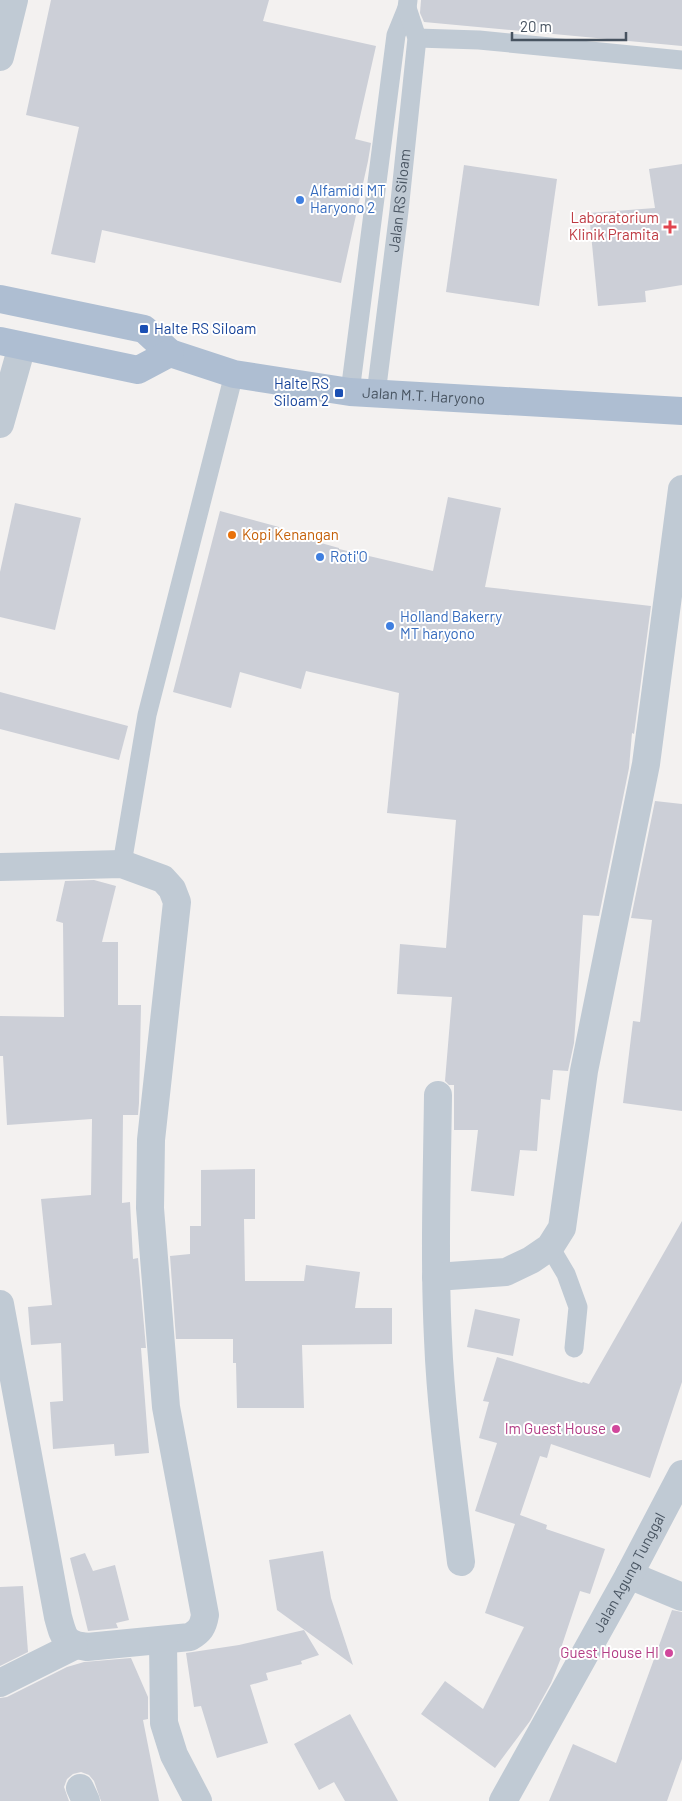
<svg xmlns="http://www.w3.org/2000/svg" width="682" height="1801" viewBox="0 0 682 1801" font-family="Barlow,sans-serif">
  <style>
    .building { fill: #cccfd7 }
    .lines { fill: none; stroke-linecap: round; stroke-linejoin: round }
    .service { stroke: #c0cad4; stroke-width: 19 }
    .minor { stroke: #c0cad4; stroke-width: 28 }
    .primary { stroke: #aebed2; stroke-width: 28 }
    .shop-dot { fill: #3f7fe0; stroke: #fff; stroke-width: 2 }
    .health-dot { fill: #e0444e; stroke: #fff; stroke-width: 2 }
    .transit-dot { fill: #1a4fb4; stroke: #fff; stroke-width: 2 }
    .food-dot { fill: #e8710a; stroke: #fff; stroke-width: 2 }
    .hotel-dot { fill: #d1479c; stroke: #fff; stroke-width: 2 }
    .labels { text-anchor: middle; stroke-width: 4; stroke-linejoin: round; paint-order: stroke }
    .shop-label { font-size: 15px; fill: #366cbe; stroke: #fff; text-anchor: start }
    .street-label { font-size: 15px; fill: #475360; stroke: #fff }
    .health-label { font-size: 15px; fill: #be3a42; stroke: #fff; text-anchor: end }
    .transit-label { font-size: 15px; fill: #164399; stroke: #fff; text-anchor: start }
    .food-label { font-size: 15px; fill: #c56008; stroke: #fff; text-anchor: start }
    .hotel-label { font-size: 15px; fill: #b23c85; stroke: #fff; text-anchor: end }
  </style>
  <rect width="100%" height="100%" fill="#f3f1f0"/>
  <!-- building -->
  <g class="building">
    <polygon points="51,0 269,0 263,21 376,46 355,139 371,143 368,161 341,283 102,230 95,263 51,254 79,127 26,115"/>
    <polygon points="421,0 682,0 682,46 424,22 420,13"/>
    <polygon points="682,164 682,285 645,291 646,302 598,306 589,213 655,208 649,169"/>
    <polygon points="464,165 557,179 539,306 446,292"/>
    <polygon points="448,497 501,508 485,587 651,606 634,734 632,733 629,768 599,916 583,915 574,1043 568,1071 553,1070 550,1100 541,1099 537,1151 520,1150 514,1196 471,1191 478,1130 454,1130 454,1085 449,1085 445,1081 452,997 397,994 400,944 446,948 456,820 387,813 399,693 306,671 301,689 240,672 231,708 173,692 220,511 279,527 278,531 339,548 339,549 433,571"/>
    <polygon points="15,503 81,518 55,630 0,617 0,572"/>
    <polygon points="0,692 128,726 119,760 0,729"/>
    <polygon points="655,801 682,804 682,1111 623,1103 633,1021 640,1022 652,920 631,918"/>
    <polygon points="94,880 116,886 102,942 118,942 118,1005 141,1005 139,1103 138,1115 123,1115 122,1203 130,1202 133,1259 138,1258 146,1348 141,1348 149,1453 115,1456 114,1444 53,1449 50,1402 63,1401 61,1343 31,1345 28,1307 52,1305 41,1199 91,1195 92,1119 7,1125 3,1056 0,1056 0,1016 64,1017 63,923 56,921 65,881"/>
    <polygon points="255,1169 255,1219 244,1219 245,1281 304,1281 306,1265 360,1272 355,1308 392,1308 392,1344 302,1345 304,1408 237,1408 236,1363 233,1363 233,1339 176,1339 170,1256 190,1254 190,1226 201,1226 201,1170"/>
    <polygon points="682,1221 682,1382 650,1478 551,1444 547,1458 540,1456 520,1515 547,1525 546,1529 605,1549 590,1594 580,1591 560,1651 563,1653 551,1683 530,1721 495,1768 421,1714 445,1681 483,1709 524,1627 485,1613 515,1524 475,1511 497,1443 479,1438 489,1402 483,1401 497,1357 582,1383 583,1382 589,1384"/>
    <polygon points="475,1309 520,1319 513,1356 467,1347"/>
    <polygon points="323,1551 331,1598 353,1665 277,1610 269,1560"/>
    <polygon points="85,1553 93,1571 115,1565 129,1620 116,1623 118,1628 88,1631 70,1558"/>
    <polygon points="23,1586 28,1652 0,1666 0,1587"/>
    <polygon points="672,1610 682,1612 682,1759 667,1801 549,1801 573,1744 616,1763"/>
    <polygon points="304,1630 319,1655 301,1661 302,1664 266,1673 268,1680 250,1685 268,1743 217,1758 201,1706 194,1707 186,1653 239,1645"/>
    <polygon points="131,1658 148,1697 148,1719 143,1720 159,1801 101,1801 94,1781 89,1775 81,1772 73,1774 67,1779 64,1787 69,1801 0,1801 0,1698 7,1697 67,1667 84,1662"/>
    <polygon points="350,1714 398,1801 345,1801 334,1782 319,1790 294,1744"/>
  </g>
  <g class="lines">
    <!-- service -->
    <g class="service">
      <polyline points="417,38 479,40 682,60"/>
      <polyline points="350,392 396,35 407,8 408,0"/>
      <path id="s1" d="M 376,394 L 399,211 L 417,38 L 407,8"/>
      <polyline points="122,864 147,715 234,374"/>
      <polyline points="550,1247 566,1274 578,1307 574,1348"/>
    </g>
    <!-- minor -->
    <g class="minor">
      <polyline points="0,57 14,0"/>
      <polyline points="0,424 22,346"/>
      <path d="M 0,867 L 122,864 L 163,879 L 172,889 L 177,902 L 151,1140 L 150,1208 L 166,1407 L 205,1615 C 203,1627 200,1631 190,1637 L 87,1647 C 64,1644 64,1638 58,1617 L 0,1304"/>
      <path d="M 438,1095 C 437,1176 434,1258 438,1339 C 441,1414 452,1488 461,1562"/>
      <polyline points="436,1277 506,1272 531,1260 550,1247 562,1228 584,1071 646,764 682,489"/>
      <polyline points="629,1575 682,1597"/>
      <polyline points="163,1640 164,1723 174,1755 198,1801"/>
      <polyline points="0,1683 74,1646"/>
      <polyline points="80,1788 86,1801"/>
      <path id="s2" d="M 503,1801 L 629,1575 L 682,1474"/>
    </g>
    <!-- primary -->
    <g class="primary">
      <path id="s3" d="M 0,299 L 144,329 L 170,353 L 234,374 L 350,392 L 682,411"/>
      <polyline points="0,341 138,370 170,353"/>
    </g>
  </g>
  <!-- markers -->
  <g class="shop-dot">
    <circle cx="300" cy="200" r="5"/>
    <circle cx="320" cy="557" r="5"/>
    <circle cx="390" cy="626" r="5"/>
  </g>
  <path class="health-dot" d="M667.5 219.5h5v5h5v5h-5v5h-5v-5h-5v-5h5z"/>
  <g class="transit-dot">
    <rect x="139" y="324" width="10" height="10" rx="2.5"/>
    <rect x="334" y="388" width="10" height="10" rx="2.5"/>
  </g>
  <circle class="food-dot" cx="232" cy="535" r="5"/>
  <g class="hotel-dot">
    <circle cx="616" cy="1429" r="5"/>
    <circle cx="669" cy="1653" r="5"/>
  </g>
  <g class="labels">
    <!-- shop labels -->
    <g class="shop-label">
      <text x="310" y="196">Alfamidi MT<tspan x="310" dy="17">Haryono 2</tspan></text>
      <text x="330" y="562">Roti'O</text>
      <text x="400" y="622">Holland Bakerry<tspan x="400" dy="17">MT haryono</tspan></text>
    </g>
    <!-- street labels -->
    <g class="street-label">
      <text dy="5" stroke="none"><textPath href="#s1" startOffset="195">Jalan RS Siloam</textPath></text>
      <text dy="5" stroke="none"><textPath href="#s3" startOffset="441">Jalan M.T. Haryono</textPath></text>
      <text dy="5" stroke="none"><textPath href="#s2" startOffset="261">Jalan Agung Tunggal</textPath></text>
    </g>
    <!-- health labels -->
    <g class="health-label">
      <text x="659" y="223">Laboratorium<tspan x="659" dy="17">Klinik Pramita</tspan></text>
    </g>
    <!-- transit labels -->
    <g class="transit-label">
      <text x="154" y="334">Halte RS Siloam</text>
      <text x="329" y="389" text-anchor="end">Halte RS<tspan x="329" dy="17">Siloam 2</tspan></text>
    </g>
    <!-- food labels -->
    <g class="food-label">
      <text x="242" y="540">Kopi Kenangan</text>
    </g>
    <!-- hotel labels -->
    <g class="hotel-label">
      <text x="606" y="1434">Im Guest House</text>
      <text x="659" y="1658">Guest House HI</text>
    </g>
  </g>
  <!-- scale -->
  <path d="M512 32v8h114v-8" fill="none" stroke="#475360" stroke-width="2.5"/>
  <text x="520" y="32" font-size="15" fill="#475360" stroke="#ffffff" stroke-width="4" paint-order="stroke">20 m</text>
</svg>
